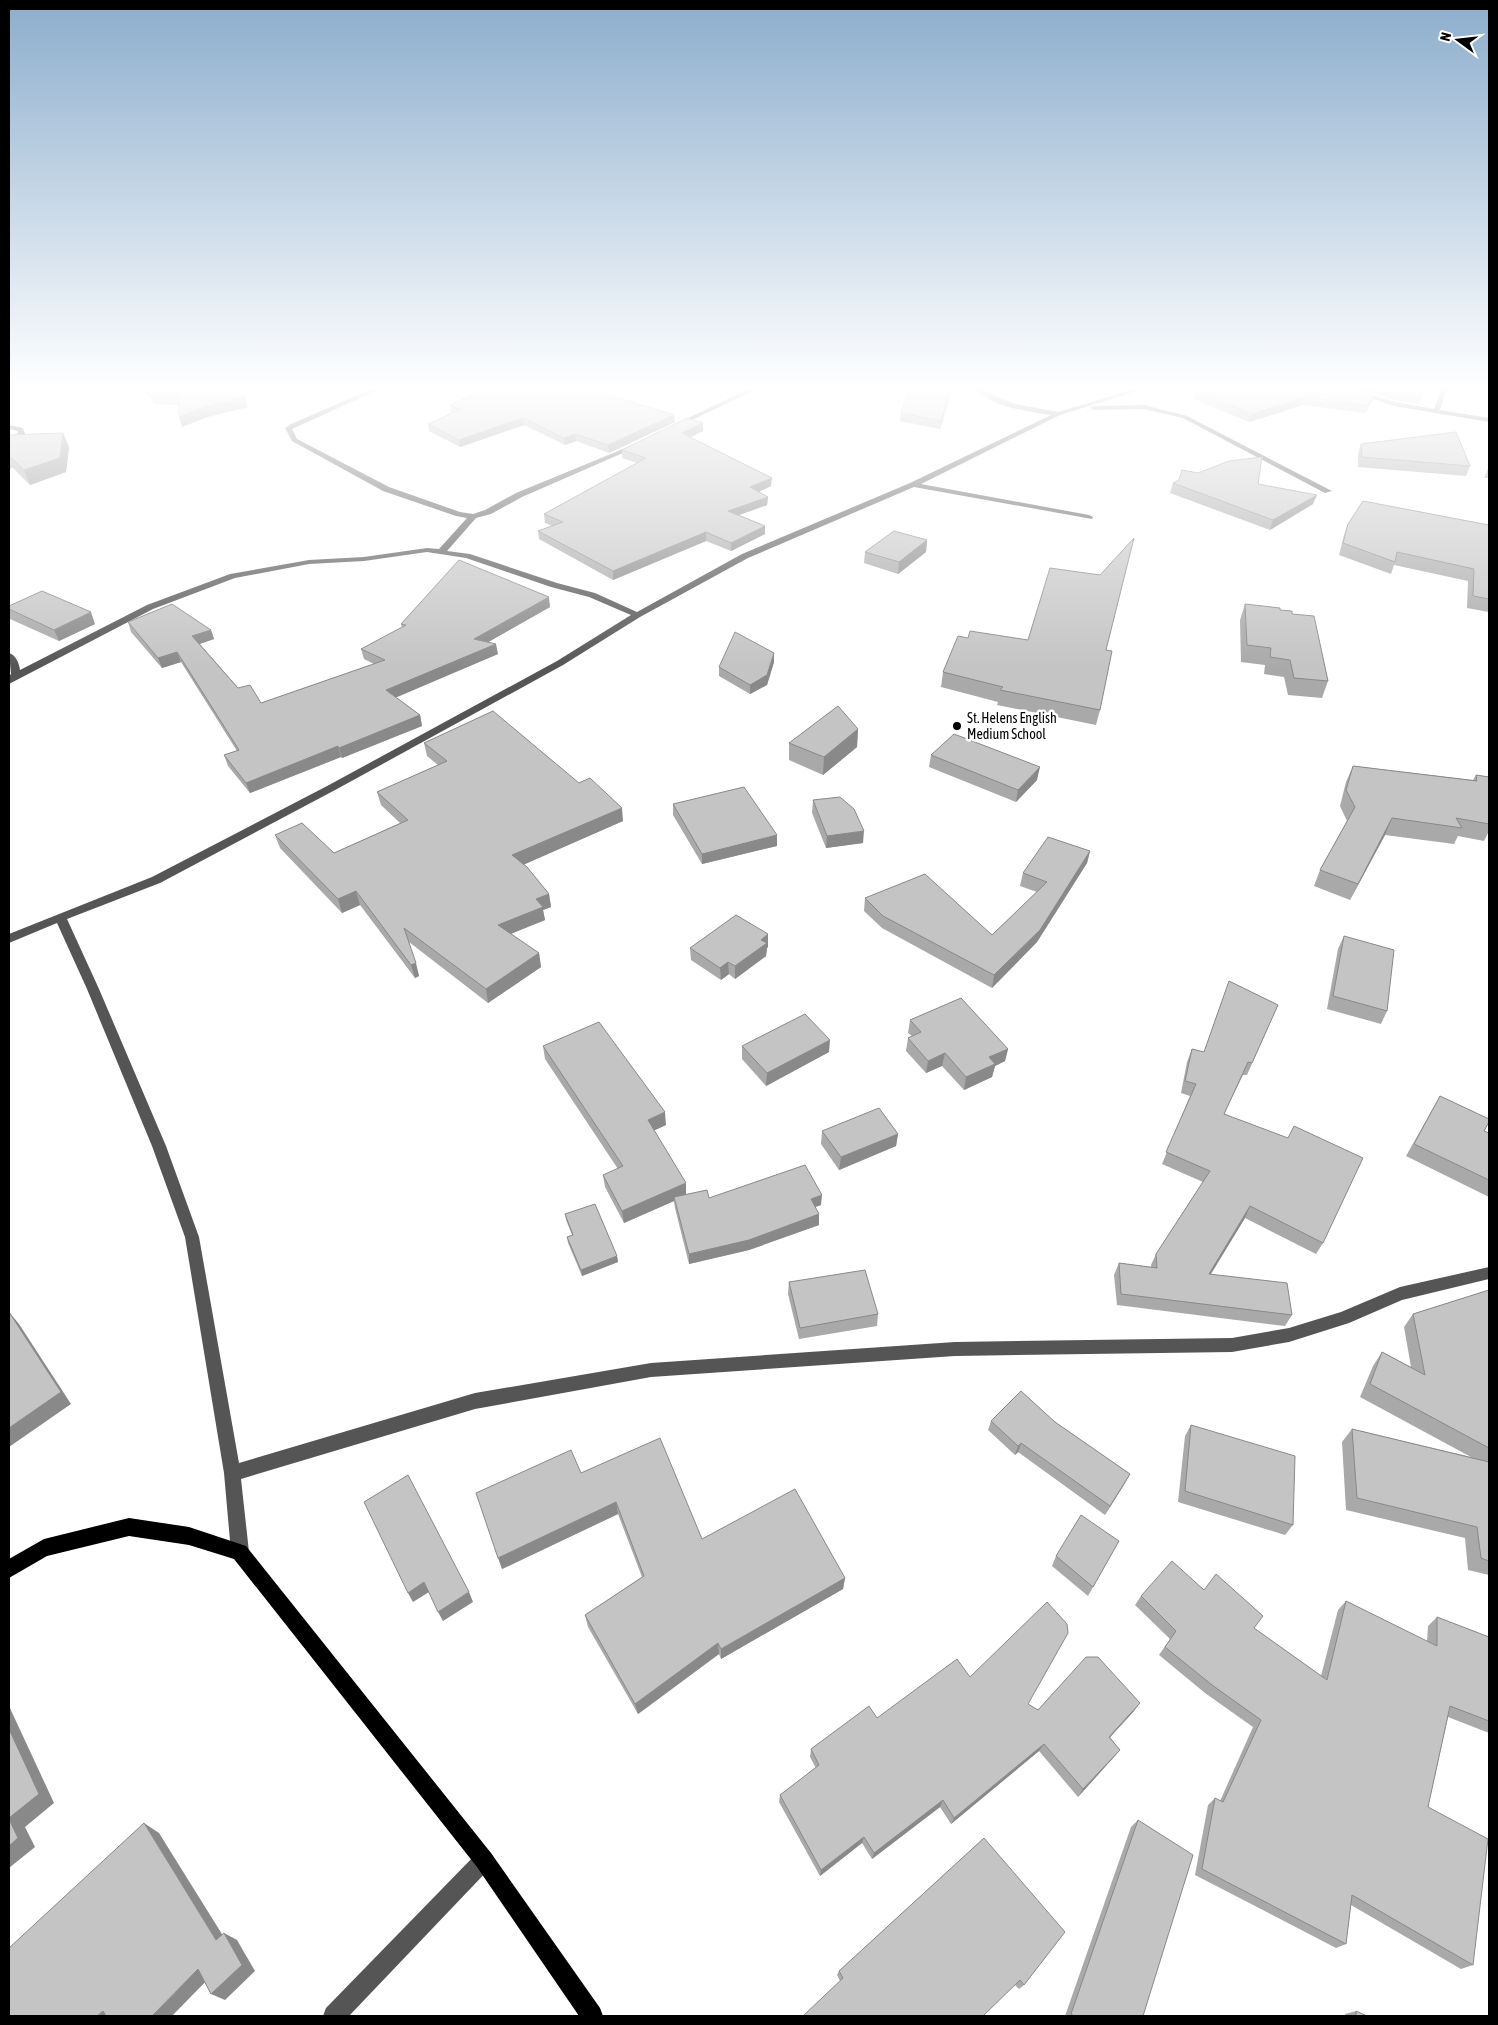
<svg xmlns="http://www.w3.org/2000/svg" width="1498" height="2025" viewBox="0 0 1498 2025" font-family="'Asap Condensed',sans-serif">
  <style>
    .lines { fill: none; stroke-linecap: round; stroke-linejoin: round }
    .minor { fill: #555; fill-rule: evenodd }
    .major { fill: #000; fill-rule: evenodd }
    .wall { fill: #a9a9a9 }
    .shaded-wall { fill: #898989 }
    .building { fill: #c4c4c4; stroke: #898989 }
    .poi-dot { fill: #000; stroke: #fff; stroke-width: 2 }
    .labels { text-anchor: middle; stroke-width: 5; stroke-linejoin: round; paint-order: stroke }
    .far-poi-label { font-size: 14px; fill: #000; stroke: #fff; text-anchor: start }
  </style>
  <rect width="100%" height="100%" fill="#fff"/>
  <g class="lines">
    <!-- minor -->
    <g class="minor">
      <path d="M 381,385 L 389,385 L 292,429 L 297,439 L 389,487 L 460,512 L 473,514 L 485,510 L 516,493 L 635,444 L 639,444 L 639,446 L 522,497 L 491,514 L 476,518 L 447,551 L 470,554 L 557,583 L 595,593 L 637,612 L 742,554 L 910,483 L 1051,415 C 1025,411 989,407 971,385 L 978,385 L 995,396 L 1016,404 L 1058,412 L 1148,385 L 1157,385 L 1060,415 L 921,484 L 1089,515 L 1093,517 L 1092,519 L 914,487 L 748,558 L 640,617 L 563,665 L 337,789 L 160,883 L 67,919 L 99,989 L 166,1146 L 199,1237 L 239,1463 L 475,1393 L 651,1363 L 955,1342 L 1232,1338 L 1289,1328 L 1341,1312 L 1400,1287 L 1489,1267 L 1489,1279 L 1402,1300 L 1349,1323 L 1289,1342 L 1232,1352 L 955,1356 L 651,1377 L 475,1409 L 241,1479 L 249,1552 L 246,1558 L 240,1561 L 234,1558 L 231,1552 L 224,1473 L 185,1237 L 152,1146 L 87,989 L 57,923 L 9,943 L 9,934 L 152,877 L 329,785 L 557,661 L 631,615 L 589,597 L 551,587 L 466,558 L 427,552 L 364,561 L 309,564 L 235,578 L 153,609 L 9,684 L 9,676 L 11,674 L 9,653 C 16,655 19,663 20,670 L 147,605 L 230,574 L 309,560 L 364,557 L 427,548 L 439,549 L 467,518 L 456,516 L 383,491 L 292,441 L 285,428 L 291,424 Z"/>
      <polygon points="756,385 776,385 760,388 677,427 672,426"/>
      <polygon points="1442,385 1448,385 1440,410 1489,418 1489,422 1394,406 1353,392 1356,390 1395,402 1434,409"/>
      <polygon points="1144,405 1187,416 1332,491 1325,493 1183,418 1144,409 1093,410 1090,408 1093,406"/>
      <polygon points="9,425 23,428 25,434 9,445 9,440 18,433 18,431 9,429"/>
      <polygon points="484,1850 491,1853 494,1860 491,1867 349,2016 323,2016 326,2008 477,1853"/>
    </g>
    <!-- major -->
    <polygon class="major" points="129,1518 189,1527 246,1546 491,1853 600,2008 603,2016 579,2016 477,1867 234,1559 189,1545 129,1536 47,1556 9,1578 9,1559 44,1539"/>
  </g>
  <!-- wall -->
  <g class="wall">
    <polygon points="138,385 229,385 248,407 207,417 182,427 179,405 155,404"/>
    <polygon points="722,385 748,385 739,388"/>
    <polygon points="912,385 953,385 940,429 900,421 901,413"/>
    <polygon points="1000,385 1069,385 1007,391"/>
    <polygon points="1214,385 1428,385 1418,404 1395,400 1374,394 1372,401 1365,413 1303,405 1249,422 1194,399 1196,390"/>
    <polygon points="450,405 675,422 609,453 576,441 565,445 524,425 460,447 429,431 428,424 451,413"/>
    <polygon points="703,423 703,431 690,437 771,486 759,492 768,497 767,505 739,515 765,526 765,534 731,551 706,541 613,580 539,539 538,531 552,526 545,523 544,514 637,463 622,458 622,450"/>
    <polygon points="63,433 69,447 66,472 30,485 12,467 9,470 9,435"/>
    <polygon points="1361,444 1470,466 1466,476 1358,467 1358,454"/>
    <polygon points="1489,466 1489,478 1484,478"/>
    <polygon points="1173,483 1258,484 1313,504 1270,530 1170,493"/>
    <polygon points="1348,524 1489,525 1489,612 1467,608 1468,581 1394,565 1391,574 1339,555 1344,535"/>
    <polygon points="927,540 926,552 898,574 864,563 865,552"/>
    <polygon points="1245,604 1280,610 1292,614 1328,681 1322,698 1288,695 1284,677 1264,674 1265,665 1241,662 1240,620"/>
    <polygon points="9,606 95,624 59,641 10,619 9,616"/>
    <polygon points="550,607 488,642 498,654 395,697 420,715 422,726 342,758 341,757 250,793 228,766 224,755 237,751 181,662 162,668 131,632 128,622 211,630 214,639 200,644 238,688 261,703 374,664 364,659 361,649 402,628 401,624"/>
    <polygon points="968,638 1028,640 1106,650 1100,710 1096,725 997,705 998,702 941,687 943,672"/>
    <polygon points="774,662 767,685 750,694 719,676 719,667"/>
    <polygon points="858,729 857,747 823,775 789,760 789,743"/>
    <polygon points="424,743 623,821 524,864 549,894 551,907 543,910 545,920 511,934 539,953 541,967 488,1003 409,942 419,976 415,978 360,905 342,913 280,848 275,835 334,853 400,823 381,805 377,792 438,765 427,756"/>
    <polygon points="931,755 1037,780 1016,802 929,767"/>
    <polygon points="1353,766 1473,780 1476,775 1489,777 1489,831 1484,841 1458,836 1454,844 1385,835 1350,900 1314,886 1320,870 1347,821 1340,806 1346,782"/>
    <polygon points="813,800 863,843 826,848 812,813"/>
    <polygon points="673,804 777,846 702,864 673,815"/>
    <polygon points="1090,851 1087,863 1037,942 992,988 882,928 864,911 865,898 992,935 1037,892 1020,886 1023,873"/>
    <polygon points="768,934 768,947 767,948 766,956 735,979 729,974 721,980 691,960 690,948"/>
    <polygon points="1344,936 1387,1011 1381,1024 1327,1009 1338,949"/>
    <polygon points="1229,981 1278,1005 1247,1075 1243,1075 1224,1114 1323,1243 1316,1254 1245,1218 1211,1274 1292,1315 1285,1326 1117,1305 1114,1275 1119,1263 1151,1267 1151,1265 1156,1254 1203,1182 1162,1164 1190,1096 1181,1093 1187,1062 1192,1049 1204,1052"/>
    <polygon points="910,1020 1008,1049 1005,1061 995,1066 992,1077 964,1090 942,1066 926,1073 906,1051 908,1038 912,1036 908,1033"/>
    <polygon points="543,1046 666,1125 654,1130 686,1195 709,1198 821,1205 815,1207 819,1214 819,1225 749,1250 689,1264 675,1208 674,1201 624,1223 605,1187 603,1175 618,1169 545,1059"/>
    <polygon points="742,1046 829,1052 766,1086 742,1059"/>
    <polygon points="1440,1096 1484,1131 1489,1133 1489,1197 1406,1156"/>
    <polygon points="822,1131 898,1134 896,1146 839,1170 821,1144"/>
    <polygon points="565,1214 617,1256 618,1262 582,1276 568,1243 567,1237 572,1235 566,1220"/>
    <polygon points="789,1282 878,1314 877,1326 799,1339 788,1294"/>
    <polygon points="1489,1290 1489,1575 1468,1570 1465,1538 1346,1510 1342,1442 1352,1429 1471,1457 1360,1397 1373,1366 1382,1352 1411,1367 1404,1327 1413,1314"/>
    <polygon points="991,1421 1055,1422 1130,1474 1125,1483 1105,1515 1018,1452 1015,1455 988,1430"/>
    <polygon points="1191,1425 1293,1525 1285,1535 1178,1502 1185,1436"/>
    <polygon points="581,1473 702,1539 845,1578 843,1589 721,1659 719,1654 638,1714 588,1627 585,1615 642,1577 618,1514 502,1569"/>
    <polygon points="1119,1541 1088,1596 1052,1566 1056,1556"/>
    <polygon points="1204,1590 1254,1628 1321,1676 1338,1610 1346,1601 1427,1642 1428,1626 1437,1617 1489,1637 1489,1733 1448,1717 1428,1807 1473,1965 1461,1969 1351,1905 1346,1944 1336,1948 1195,1875 1208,1805 1215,1798 1220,1801 1253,1727 1205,1693 1159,1655 1170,1639 1135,1605 1141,1596"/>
    <polygon points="970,1677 1028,1704 1038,1710 1134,1711 1110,1737 1120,1750 1078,1797 1039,1751 951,1824 940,1807 872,1859 862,1843 820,1876 779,1802 780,1795 816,1768 810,1757 811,1749"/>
    <polygon points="1138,1820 1143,2016 1065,2016 1131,1827"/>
    <polygon points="984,1838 1024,1985 1019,1989 1015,1985 840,1981 837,1975 839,1971"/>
    <polygon points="1356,2011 1367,2016 1345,2016 1345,2014"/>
  </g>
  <!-- shaded-wall -->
  <g class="shaded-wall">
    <polygon points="739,385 748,385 739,388"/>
    <polygon points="952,385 953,385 940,429 941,421"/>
    <polygon points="1008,385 1069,385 1007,391"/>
    <polygon points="1428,385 1425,390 1418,404 1421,396"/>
    <polygon points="1374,393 1372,401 1365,413 1368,405"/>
    <polygon points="245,397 248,407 207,417 182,427 179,417 204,407"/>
    <polygon points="1305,397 1303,405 1249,422 1252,414"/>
    <polygon points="674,415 675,422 609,453 608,445"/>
    <polygon points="523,418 524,425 460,447 459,440"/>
    <polygon points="703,423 703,431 683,441 682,433"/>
    <polygon points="63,433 69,447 66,472 30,485 24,470"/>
    <polygon points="575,434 576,441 565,445 564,438"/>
    <polygon points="9,461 12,467 9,470"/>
    <polygon points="772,478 771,486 750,496 750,487"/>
    <polygon points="1317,495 1313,504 1270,530 1273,520"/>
    <polygon points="768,497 767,505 728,519 728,511"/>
    <polygon points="765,526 765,534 731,551 731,543"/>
    <polygon points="706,532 706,541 613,580 613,571"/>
    <polygon points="927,540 926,552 898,574 899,562"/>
    <polygon points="549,597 550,607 476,649 474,639"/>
    <polygon points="91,612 95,624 59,641 54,630"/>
    <polygon points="211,630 214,639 196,645 192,636"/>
    <polygon points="496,644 498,654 388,701 386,690"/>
    <polygon points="177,652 181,662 162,668 158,658"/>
    <polygon points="774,653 774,662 767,685 750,694 750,685"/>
    <polygon points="420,715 422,726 342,758 339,748"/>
    <polygon points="858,729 857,747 823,775 824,757"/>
    <polygon points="338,746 341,757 250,793 246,783"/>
    <polygon points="1040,767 1037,780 1016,802 1018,790"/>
    <polygon points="622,808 623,821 514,869 512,855"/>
    <polygon points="1392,818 1385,835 1350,900 1358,884"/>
    <polygon points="864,831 863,843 826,848 827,836"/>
    <polygon points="777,835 777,846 702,864 702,854"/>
    <polygon points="1090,851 1087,863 1037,942 992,988 994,975"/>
    <polygon points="356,891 360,905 342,913 338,899"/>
    <polygon points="549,894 551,907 543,910 545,920 500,938 498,925 536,899"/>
    <polygon points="768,934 768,947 767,948 766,956 735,979 735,966 761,940"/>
    <polygon points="539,953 541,967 488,1003 486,989"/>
    <polygon points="728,962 729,974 721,980 720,968"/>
    <polygon points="416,963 419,976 415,978 411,965"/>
    <polygon points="830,1040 829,1052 766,1086 767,1073"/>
    <polygon points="1008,1049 1005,1061 995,1066 992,1077 964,1090 966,1077 989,1057"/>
    <polygon points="945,1053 942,1066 926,1073 928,1061"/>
    <polygon points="665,1112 666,1125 649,1133 648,1120"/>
    <polygon points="898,1134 896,1146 839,1170 841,1157"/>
    <polygon points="686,1183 686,1195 674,1197 674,1201 624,1223 622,1211"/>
    <polygon points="822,1195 821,1205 810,1209 811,1199"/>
    <polygon points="1250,1206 1245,1218 1204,1285 1209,1274"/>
    <polygon points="819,1214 819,1225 749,1250 689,1264 689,1254"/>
    <polygon points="617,1256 618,1262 582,1276 581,1270"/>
    <polygon points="9,1312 19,1324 71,1404 9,1447"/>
    <polygon points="1021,1443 1018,1452 1015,1455 1018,1446"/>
    <polygon points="1130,1474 1125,1483 1105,1515 1110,1506"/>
    <polygon points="616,1502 618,1514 502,1569 498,1558"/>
    <polygon points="845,1578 843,1589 721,1659 721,1649"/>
    <polygon points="424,1582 429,1592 413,1602 408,1593"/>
    <polygon points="469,1592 473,1602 443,1621 438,1612"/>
    <polygon points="718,1643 719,1654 638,1714 635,1704"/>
    <polygon points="1140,1703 1134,1711 1103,1745 1109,1737"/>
    <polygon points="9,1706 54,1803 25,1827 35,1847 9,1868"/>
    <polygon points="1044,1744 1039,1751 951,1824 954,1818"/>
    <polygon points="1120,1750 1114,1757 1078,1797 1083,1789"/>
    <polygon points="943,1800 940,1807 872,1859 874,1853"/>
    <polygon points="144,1823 159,1833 230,1947 216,1940"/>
    <polygon points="864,1837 862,1843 820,1876 821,1870"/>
    <polygon points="224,1933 237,1940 255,1971 225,2000 211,1994"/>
    <polygon points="198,1969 212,1975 172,2016 152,2016"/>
    <polygon points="103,2011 120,2016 97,2016"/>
  </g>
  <!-- building -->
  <g class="building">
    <polygon points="144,385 229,385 245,397 204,407 179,417 179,395 152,394"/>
    <polygon points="492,385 578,385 674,415 608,445 575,434 564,438 523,418 459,440 428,424 461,409 450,405"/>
    <polygon points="912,385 952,385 941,421 901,413"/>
    <polygon points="1214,385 1339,385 1374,393 1368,405 1305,397 1252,414 1196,390"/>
    <polygon points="1374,385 1427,385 1421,396 1398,392"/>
    <polygon points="687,418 703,423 682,433 772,478 750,487 768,497 728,511 765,526 731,543 706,532 613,571 538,531 563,522 544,514 646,458 622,450"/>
    <polygon points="1456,432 1470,466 1362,457 1361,444"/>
    <polygon points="63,433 60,458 24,470 9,456 9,435"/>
    <polygon points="1262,457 1258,484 1317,495 1273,520 1173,483 1179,480 1182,470 1198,473 1229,461"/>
    <polygon points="1363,501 1489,525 1489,599 1473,596 1474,569 1397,552 1395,562 1343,543 1348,524"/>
    <polygon points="894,531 927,540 899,562 865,552"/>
    <polygon points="1134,538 1106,650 1112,651 1100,710 1000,690 1003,687 943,672 958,636 968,638 970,631 1028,640 1050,568 1100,575"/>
    <polygon points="459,560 549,597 474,639 496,644 386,690 420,715 339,748 338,746 246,783 224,755 239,750 177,652 158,658 128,622 172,604 211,630 192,636 238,688 250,685 261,703 385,660 361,649 406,625 401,624"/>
    <polygon points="42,591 91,612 54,630 9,609 9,606"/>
    <polygon points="1245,604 1280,608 1280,610 1292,611 1292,614 1314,616 1328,681 1294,678 1290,660 1270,657 1271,648 1247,645"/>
    <polygon points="735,632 774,653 767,675 750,685 719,667"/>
    <polygon points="838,706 858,729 824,757 789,743"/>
    <polygon points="493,711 579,783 590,778 622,808 512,855 527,867 549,894 536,899 543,907 498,925 539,953 486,989 404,928 416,963 411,965 356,891 338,899 275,835 302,823 334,853 408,820 377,792 447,761 424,743"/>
    <polygon points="954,734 1040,767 1018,790 931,755"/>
    <polygon points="1353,766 1477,781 1476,775 1489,777 1489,824 1456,818 1462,828 1392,818 1358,884 1320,870 1355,807 1346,790"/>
    <polygon points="744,787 777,835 702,854 673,804"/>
    <polygon points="840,797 854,809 864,831 827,836 813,800"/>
    <polygon points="1048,837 1090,851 1040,930 994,975 883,916 865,898 925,874 992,935 1047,882 1023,873"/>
    <polygon points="736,915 768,934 761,940 767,943 735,966 728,962 720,968 690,948"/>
    <polygon points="1344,936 1394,950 1387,1011 1333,996"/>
    <polygon points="1229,981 1278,1005 1252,1063 1248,1062 1224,1114 1288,1138 1294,1126 1363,1158 1323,1243 1250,1206 1209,1274 1287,1283 1292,1315 1121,1294 1119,1263 1157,1268 1156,1254 1210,1171 1166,1152 1196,1084 1185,1081 1192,1049 1204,1052"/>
    <polygon points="961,998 1008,1049 989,1057 995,1064 966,1077 945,1053 928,1061 908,1038 921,1032 910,1020"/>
    <polygon points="805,1014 830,1040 767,1073 742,1046"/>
    <polygon points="599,1022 665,1112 648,1120 686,1183 622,1211 603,1175 623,1166 543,1046"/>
    <polygon points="1440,1096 1489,1119 1489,1122 1484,1131 1489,1133 1489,1180 1414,1144"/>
    <polygon points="879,1108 898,1134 841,1157 822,1131"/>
    <polygon points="805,1165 822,1195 811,1199 819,1214 749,1240 689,1254 674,1197 707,1190 709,1198"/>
    <polygon points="595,1204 617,1256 581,1270 567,1237 573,1235 565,1214"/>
    <polygon points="865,1270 878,1314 800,1328 789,1282"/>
    <polygon points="1489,1290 1489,1448 1370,1384 1382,1352 1425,1375 1413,1314"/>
    <polygon points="9,1312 61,1392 9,1428"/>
    <polygon points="1021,1391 1055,1422 1130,1474 1110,1506 1021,1443 1018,1446 991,1421"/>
    <polygon points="1191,1425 1295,1456 1293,1525 1185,1491"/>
    <polygon points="1352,1429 1489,1462 1489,1561 1481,1558 1477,1527 1357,1498"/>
    <polygon points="660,1438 702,1539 795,1489 845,1578 721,1649 718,1643 635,1704 585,1615 644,1576 616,1502 498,1558 476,1493 571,1450 581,1473"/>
    <polygon points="408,1475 469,1592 438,1612 424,1582 408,1593 364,1502"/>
    <polygon points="1081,1515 1119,1541 1093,1587 1056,1556"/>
    <polygon points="1172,1561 1204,1590 1216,1574 1263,1616 1254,1628 1327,1680 1346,1601 1437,1646 1437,1617 1489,1637 1489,1721 1450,1706 1428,1807 1488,1839 1473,1965 1352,1895 1346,1944 1202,1869 1215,1798 1223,1802 1261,1720 1212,1685 1165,1647 1176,1631 1141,1596"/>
    <polygon points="1047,1602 1067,1624 1068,1633 1028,1704 1038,1710 1086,1657 1098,1657 1140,1703 1109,1737 1120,1750 1083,1789 1044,1744 954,1818 943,1800 874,1853 864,1837 821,1870 780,1795 819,1765 811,1749 869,1706 877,1718 957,1659 970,1677"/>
    <polygon points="9,1729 39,1794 9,1818"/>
    <polygon points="9,1819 18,1838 9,1846"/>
    <polygon points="1138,1820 1193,1855 1143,2016 1074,2016 1071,2014"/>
    <polygon points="144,1823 216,1940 224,1933 242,1965 211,1994 198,1969 152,2016 106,2016 103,2011 97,2016 9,2016 9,1948"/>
    <polygon points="984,1838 1065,1932 1024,1985 1020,1980 983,2016 803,2016 843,1978 839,1971"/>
    <polygon points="1356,2011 1367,2016 1356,2016"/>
  </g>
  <!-- sky -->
  <linearGradient id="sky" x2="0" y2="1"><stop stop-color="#8cadcc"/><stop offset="0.58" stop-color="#fff"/><stop offset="1" stop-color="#fff" stop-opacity="0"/></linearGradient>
  <rect width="1498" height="668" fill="url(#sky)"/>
  <!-- markers -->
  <circle class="poi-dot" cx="957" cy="726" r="5"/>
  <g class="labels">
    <!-- far-poi labels -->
    <g class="far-poi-label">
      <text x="967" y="723">St. Helens English<tspan x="967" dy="16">Medium School</tspan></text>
    </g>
  </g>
  <!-- border -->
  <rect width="1498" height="2025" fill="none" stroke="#000000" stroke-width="20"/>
  <!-- north arrow -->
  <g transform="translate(1458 40) rotate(285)" stroke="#ffffff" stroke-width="4" paint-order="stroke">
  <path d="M0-4L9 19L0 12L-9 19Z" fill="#000000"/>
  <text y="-8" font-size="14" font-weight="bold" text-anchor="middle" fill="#000000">N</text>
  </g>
</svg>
